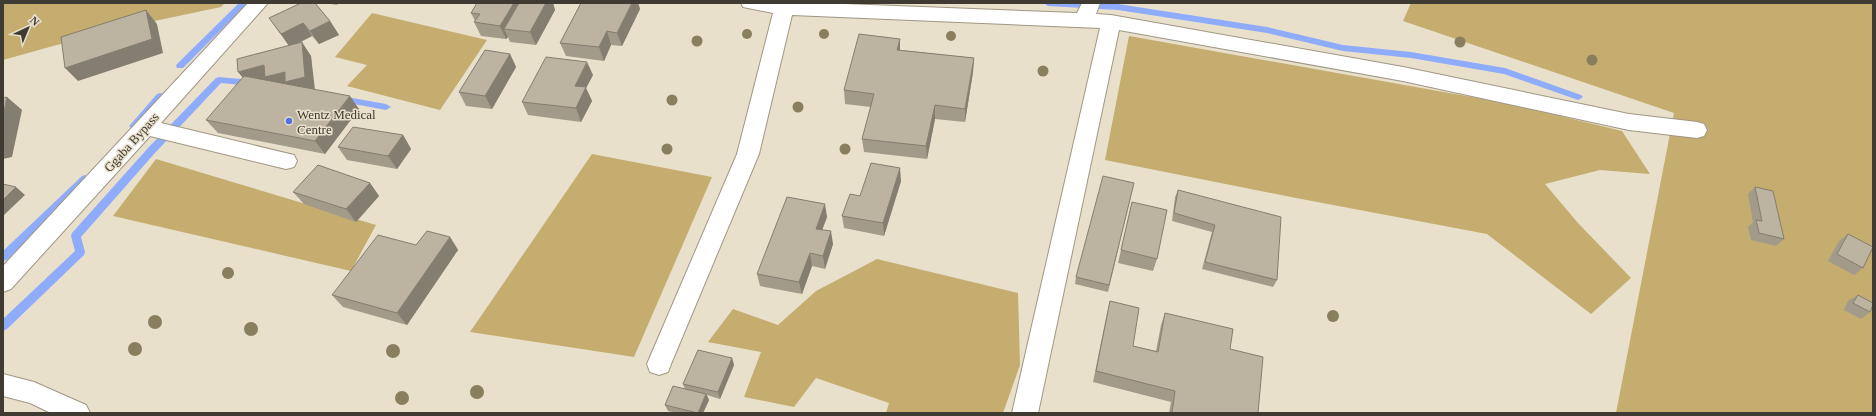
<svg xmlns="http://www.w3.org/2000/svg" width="1876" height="416" viewBox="0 0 1876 416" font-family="'Times New Roman',serif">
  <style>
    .green { fill: #c5ad6f }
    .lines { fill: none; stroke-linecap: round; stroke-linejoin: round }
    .stream { fill: #8fabfb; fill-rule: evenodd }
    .minor-casing { stroke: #9f9784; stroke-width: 2 }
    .minor { fill: #fff; fill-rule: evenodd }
    .tree { fill: #897e5d }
    .wall { fill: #a29b8a }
    .shaded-wall { fill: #847e70 }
    .building { fill: #bcb4a0; stroke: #847e70 }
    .poi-dot { fill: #5172e6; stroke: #e8e0cb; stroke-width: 1.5 }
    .labels { text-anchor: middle; stroke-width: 3; stroke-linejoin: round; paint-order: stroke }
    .poi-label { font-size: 13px; fill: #3f3b33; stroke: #e8e0cb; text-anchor: start }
    .street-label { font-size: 13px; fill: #3f3b33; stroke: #e8e0cb }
  </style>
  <rect width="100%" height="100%" fill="#e8e0cb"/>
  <!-- green -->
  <g class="green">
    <polygon points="3,3 225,3 221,7 107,31 3,60"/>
    <polygon points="1411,3 1873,3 1873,413 1616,413 1674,113 1403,21"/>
    <polygon points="372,13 487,40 440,110 347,86 367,65 335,57"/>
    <polygon points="1129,36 1511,104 1622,131 1650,174 1600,170 1545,184 1578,223 1631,278 1591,314 1487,234 1296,198 1105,160"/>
    <polygon points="592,154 712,177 634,357 470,332"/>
    <polygon points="156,159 376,225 351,271 113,216"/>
    <polygon points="877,259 1018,293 1020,365 1003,413 886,413 889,403 816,378 794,407 744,397 761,352 708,342 733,309 778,325 816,291"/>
  </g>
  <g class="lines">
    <!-- stream -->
    <g class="stream">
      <polygon points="239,3 248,3 183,68 177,68 176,66 177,64"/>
      <polygon points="1044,3 1118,4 1267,27 1343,45 1411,52 1505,68 1581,95 1583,97 1578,100 1504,74 1411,58 1343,51 1267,33 1118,10 1048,6"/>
      <polygon points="219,77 252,80 257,83 252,86 221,83 154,154 81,237 85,252 84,255 7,329 3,331 3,319 75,251 71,236 72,233 148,148 216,78"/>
      <polygon points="160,93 163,94 165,96 163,98 137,128 131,128 129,126 131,124 157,94"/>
      <polygon points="341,96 386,104 391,107 386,110 338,101 336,99"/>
      <polygon points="85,175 90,179 88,182 7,260 3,261 3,251 82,176"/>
    </g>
    <defs>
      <g id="minor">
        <polygon points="248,3 268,3 161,123 294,155 297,161 294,167 286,169 150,136 11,289 3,292 3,266"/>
        <polygon points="741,3 819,3 1077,13 1082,3 1100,3 1096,14 1111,15 1403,67 1629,114 1697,122 1704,124 1707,130 1704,136 1697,138 1629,130 1403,81 1119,30 1038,413 1012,413 1100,28 792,15 759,154 671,364 668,372 659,375 650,372 647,364 737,154 773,13 743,7"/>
        <polygon points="3,374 34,382 86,405 90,413 51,413 30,403 3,396"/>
      </g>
    </defs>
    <!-- minor casing -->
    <use href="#minor" class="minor-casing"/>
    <!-- minor -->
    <use href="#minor" class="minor"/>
  </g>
  <!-- trees -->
  <g class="tree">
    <circle cx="747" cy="34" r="5"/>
    <circle cx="824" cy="34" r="5"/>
    <circle cx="951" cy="36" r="5"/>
    <circle cx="697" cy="41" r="5.5"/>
    <circle cx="1460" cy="42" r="5.5"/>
    <circle cx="1592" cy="60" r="5.5"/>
    <circle cx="1043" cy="71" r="5.5"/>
    <circle cx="672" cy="100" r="5.5"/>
    <circle cx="798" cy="107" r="5.5"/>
    <circle cx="667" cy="149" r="5.5"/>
    <circle cx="845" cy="149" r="5.5"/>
    <circle cx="228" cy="273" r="6"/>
    <circle cx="1333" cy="316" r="6"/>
    <circle cx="155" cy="322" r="7"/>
    <circle cx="251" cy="329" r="7"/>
    <circle cx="135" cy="349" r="7"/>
    <circle cx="393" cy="351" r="7"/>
    <circle cx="477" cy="392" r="7"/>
    <circle cx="402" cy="398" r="7"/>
  </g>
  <!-- wall -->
  <g class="wall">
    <polygon points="325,3 338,3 337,5"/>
    <polygon points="477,3 553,3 555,10 536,45 510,42 508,37 506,39 481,36 474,22 475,21 471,13"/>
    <polygon points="581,3 638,3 640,9 622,46 611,45 604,61 566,56 560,43"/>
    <polygon points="269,18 330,21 339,35 319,44 312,36 299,43 311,56 314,89 359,109 325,154 218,133 206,120 289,46"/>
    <polygon points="900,50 974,58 973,72 965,122 935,119 927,159 864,152 862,139 871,107 845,104 844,90"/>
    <polygon points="510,54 516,67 492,109 466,106 459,92"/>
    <polygon points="593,75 586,88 592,101 581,122 528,115 522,102"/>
    <polygon points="403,135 411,149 397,169 347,160 338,147"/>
    <polygon points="901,181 884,236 844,228 842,216 860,196"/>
    <polygon points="370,183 379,196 356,222 304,204 293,192"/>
    <polygon points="1134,183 1108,292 1075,284 1076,277"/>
    <polygon points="1755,187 1784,239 1776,246 1751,240 1748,227 1753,222 1748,194"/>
    <polygon points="1178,190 1277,280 1273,287 1202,269 1212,232 1172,221 1175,197"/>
    <polygon points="1129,215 1157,259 1153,271 1118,263"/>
    <polygon points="827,217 822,230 833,244 825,269 812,266 802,294 760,286 757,274"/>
    <polygon points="1848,234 1863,268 1854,275 1828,261 1839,241"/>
    <polygon points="450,237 458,250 407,325 343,307 332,295"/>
    <polygon points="1858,295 1870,312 1861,319 1844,310 1848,301"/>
    <polygon points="1110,301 1133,346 1156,351 1161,325 1165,313 1230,349 1258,413 1169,413 1171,402 1093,382 1107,313"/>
    <polygon points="732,358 734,365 720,399 707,395 709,400 703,413 677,413 668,411 665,405 685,389 683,384"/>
  </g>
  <!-- shaded-wall -->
  <g class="shaded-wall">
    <polygon points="514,3 528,3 504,29 508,37 506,39 500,26"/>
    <polygon points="546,3 553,3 555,10 536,45 530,32"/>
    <polygon points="632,3 638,3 640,9 622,46 617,33"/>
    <polygon points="146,10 157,24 163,53 78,81 65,68"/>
    <polygon points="330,21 339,35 319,44 310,31"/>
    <polygon points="303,23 312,36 290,47 281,34"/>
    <polygon points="607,31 611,45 604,61 599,47"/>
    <polygon points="900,39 900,52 897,50"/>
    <polygon points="302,42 311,56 315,90 275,91 267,80 249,85 238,72 264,65 285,72"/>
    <polygon points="510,54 516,67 492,109 485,96"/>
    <polygon points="974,58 973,72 965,122 965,109"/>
    <polygon points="587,62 593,75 586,88 592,101 581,122 576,108 575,86"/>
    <polygon points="350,96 359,109 325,154 315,141"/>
    <polygon points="7,97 22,110 12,157 3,159 3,116"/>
    <polygon points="935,105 935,119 927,159 926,146"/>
    <polygon points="403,135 411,149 397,169 388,156"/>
    <polygon points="900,168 901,181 884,236 883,223"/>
    <polygon points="370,183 379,196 356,222 346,209"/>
    <polygon points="16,187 25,195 3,216 3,200"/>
    <polygon points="825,204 827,217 818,241 816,229"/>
    <polygon points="831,231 833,244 825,269 823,256"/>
    <polygon points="450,237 458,250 407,325 397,313"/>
    <polygon points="810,253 812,266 802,294 799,282"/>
    <polygon points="732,358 734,365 720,399 718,392"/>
    <polygon points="706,394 709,400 703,413 698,413"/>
  </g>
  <!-- building -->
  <g class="building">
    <polygon points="301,3 315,3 330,21 310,31 303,23 281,34 269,18"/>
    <polygon points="477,3 514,3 500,26 474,22 480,14 471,13"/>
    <polygon points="519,3 546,3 530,32 504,29"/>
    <polygon points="581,3 632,3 617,33 607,31 599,47 560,43"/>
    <polygon points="146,10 152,39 65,68 61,37"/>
    <polygon points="859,34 900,39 897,50 974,58 965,109 935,105 926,146 862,139 874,94 844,90"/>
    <polygon points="302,42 305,77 285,82 285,72 265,77 264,65 238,72 237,59"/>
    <polygon points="485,50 510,54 485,96 459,92"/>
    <polygon points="546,57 587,62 575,86 586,87 576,108 522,102"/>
    <polygon points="244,76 350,96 315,141 206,120"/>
    <polygon points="7,97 3,116 3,98"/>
    <polygon points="353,127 403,135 388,156 338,147"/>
    <polygon points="871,163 900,168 883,223 842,216 850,194 860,196"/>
    <polygon points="318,165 370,183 346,209 293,192"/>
    <polygon points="1103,176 1134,183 1109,285 1076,277"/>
    <polygon points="3,184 16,187 3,200"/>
    <polygon points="1755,187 1773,191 1784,239 1759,233 1756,220 1762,221"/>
    <polygon points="1178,190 1281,217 1277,280 1205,262 1215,225 1174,213"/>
    <polygon points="787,197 825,204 816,229 831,231 823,256 810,253 799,282 757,274"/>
    <polygon points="1132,202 1167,210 1157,259 1121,250"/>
    <polygon points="427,231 450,237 397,313 332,295 378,235 416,245"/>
    <polygon points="1848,234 1873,247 1863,268 1837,254"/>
    <polygon points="1858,295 1873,303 1873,305 1870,312 1853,303"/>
    <polygon points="1110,301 1139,308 1133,346 1158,352 1165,313 1233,329 1230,349 1263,357 1258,413 1172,413 1175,391 1096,371"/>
    <polygon points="698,350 732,358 718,392 683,384"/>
    <polygon points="673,386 706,394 698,413 665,405"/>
  </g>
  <!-- markers -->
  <circle class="poi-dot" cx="289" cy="121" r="4"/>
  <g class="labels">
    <!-- poi labels -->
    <g class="poi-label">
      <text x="297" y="119">Wentz Medical<tspan x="297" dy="15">Centre</tspan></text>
    </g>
    <!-- street labels -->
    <g class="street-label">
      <text transform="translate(131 142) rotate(-48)" y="5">Ggaba Bypass</text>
    </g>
  </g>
  <!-- border -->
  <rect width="1876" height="416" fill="none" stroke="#3f3b33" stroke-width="8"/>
  <!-- north arrow -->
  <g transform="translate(28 28) rotate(44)" stroke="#e8e0cb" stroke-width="3" paint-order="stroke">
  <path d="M0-3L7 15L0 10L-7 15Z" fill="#3f3b33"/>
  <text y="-6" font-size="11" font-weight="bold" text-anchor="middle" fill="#3f3b33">N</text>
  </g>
</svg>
